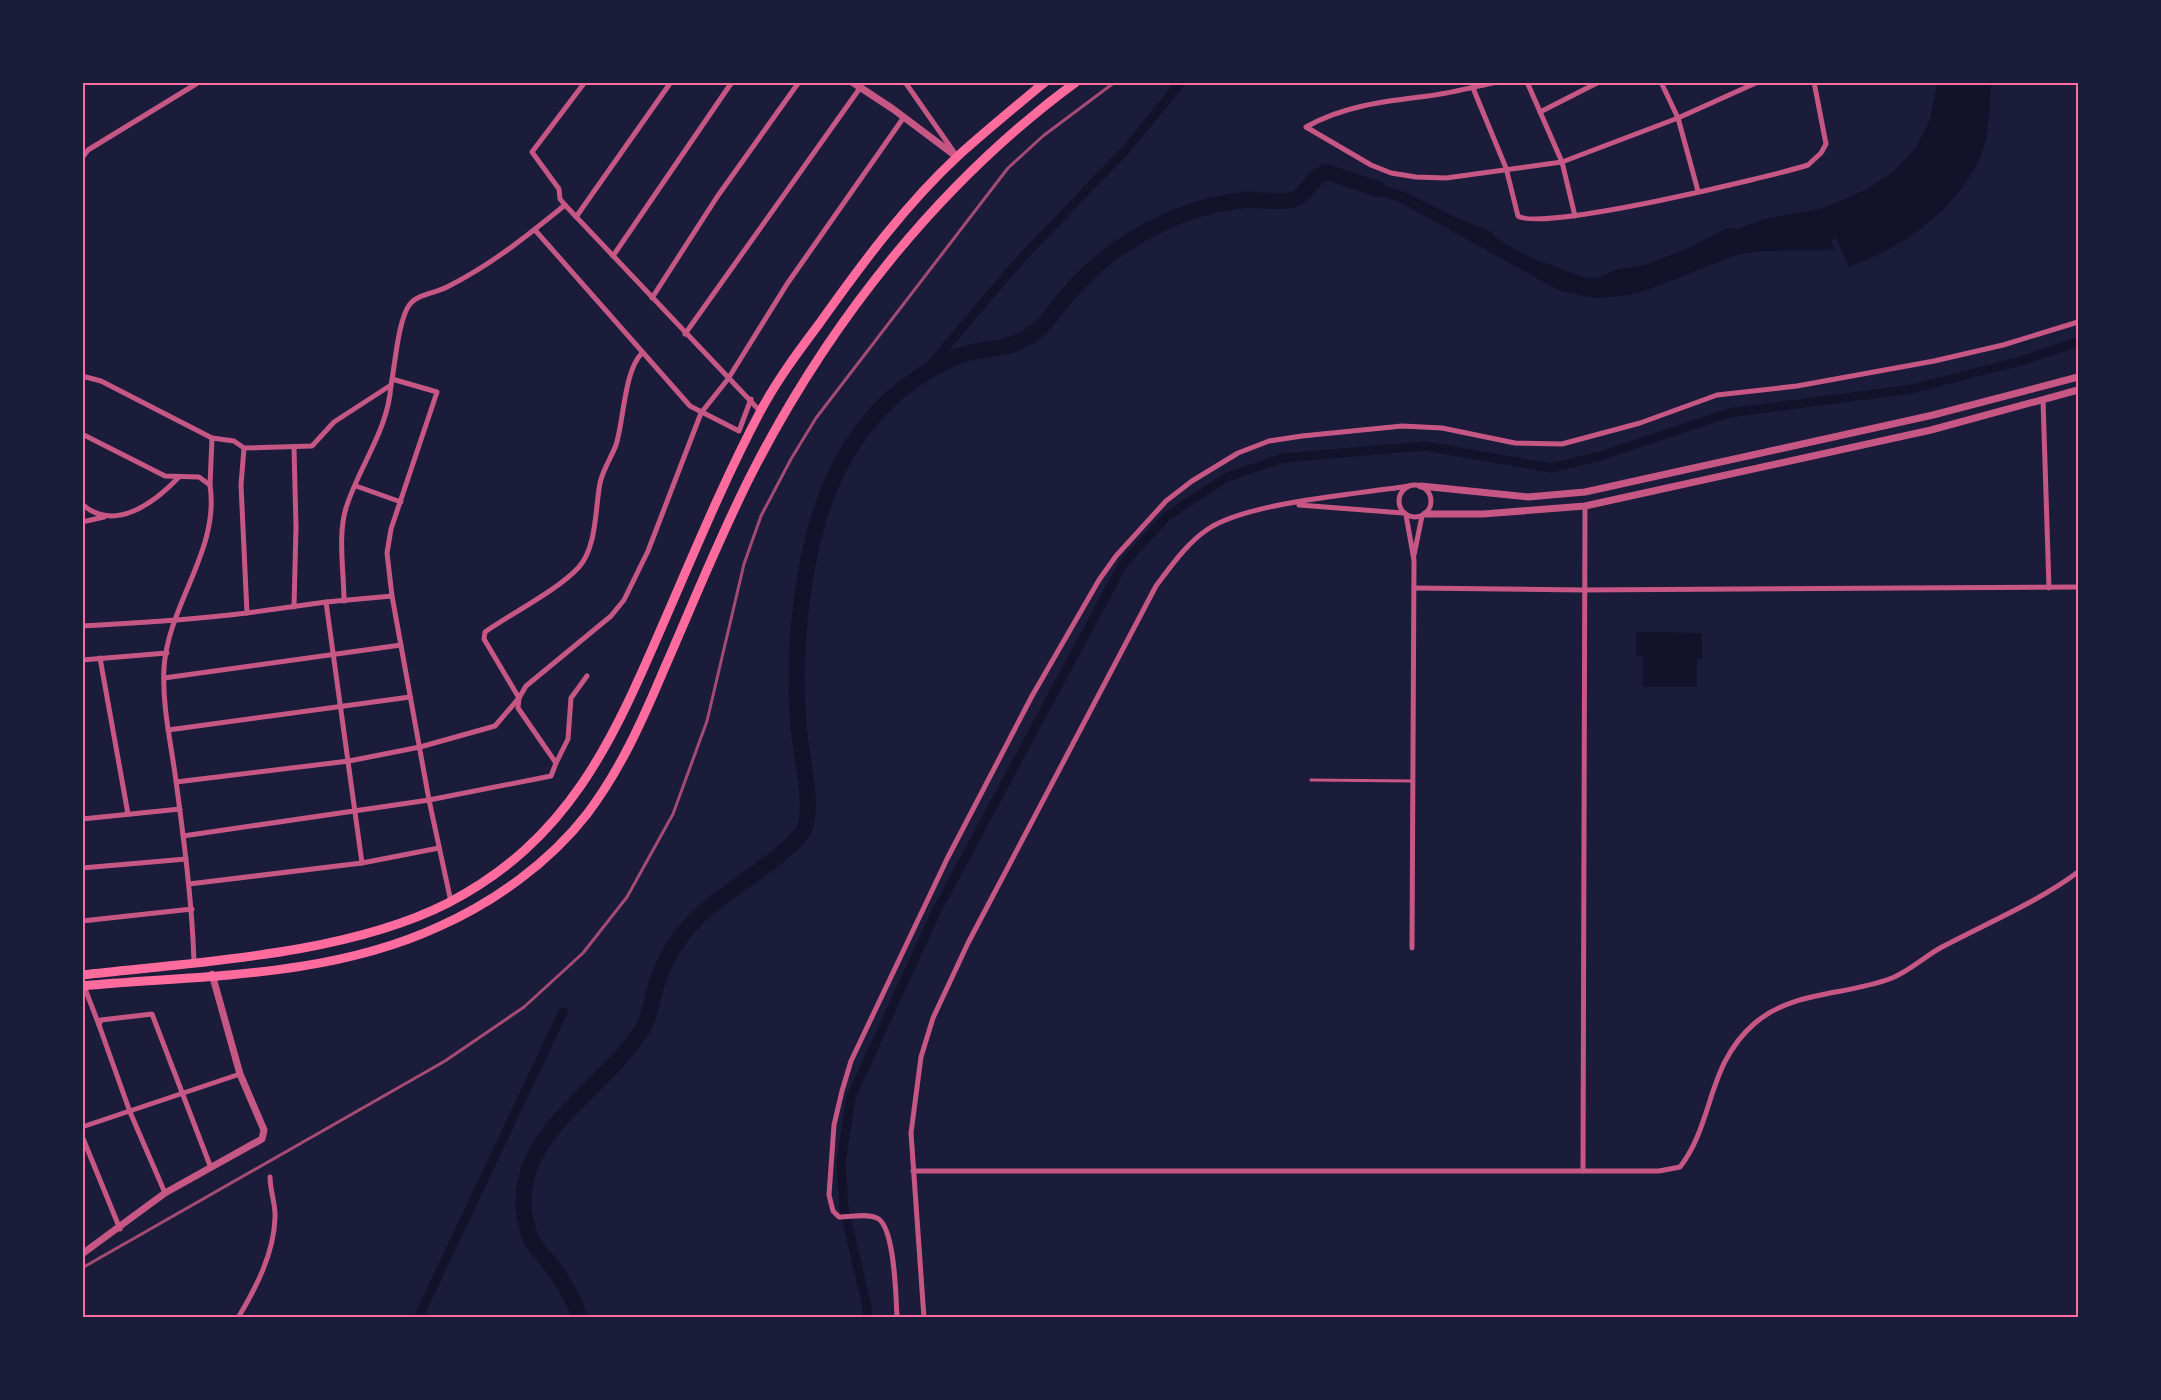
<svg xmlns="http://www.w3.org/2000/svg" width="2161" height="1400" viewBox="0 0 2161 1400" font-family="Manrope,sans-serif">
  <style>
    .water { fill: #12122b }
    .lines { fill: none; stroke-linecap: round; stroke-linejoin: round }
    .canal { stroke: #12122b; stroke-width: 9 }
    .river { stroke: #12122b; stroke-width: 16 }
    .service { stroke: #c65784; stroke-width: 3 }
    .minor { stroke: #c65784; stroke-width: 5 }
    .tertiary { stroke: #c65784; stroke-width: 7 }
    .trunk { stroke: #ff6b9d; stroke-width: 9 }
    .rail { stroke: #a44b75; stroke-width: 3 }
    .neatline { fill: none; stroke: #ff6b9d; stroke-width: 2 }
  </style>
  <rect width="100%" height="100%" fill="#1b1b3a"/>
  <!-- water -->
  <g class="water">
    <path d="M 1937,83 L 1991,83 C 1989,107 1990,138 1979,160 C 1954,212 1901,248 1849,267 L 1836,238 L 1831,240 L 1835,250 L 1759,251 L 1736,255 L 1645,291 L 1622,296 L 1592,298 L 1558,290 L 1400,202 L 1349,186 L 1349,181 L 1374,183 L 1405,192 L 1457,218 L 1488,230 L 1502,242 L 1538,261 L 1587,278 L 1600,277 L 1614,270 L 1645,265 L 1689,248 L 1727,228 L 1738,229 L 1761,220 L 1824,208 L 1865,190 L 1891,174 L 1915,149 L 1930,120 Z"/>
    <polygon points="1636,632 1702,633 1702,659 1697,659 1697,687 1643,687 1643,656 1636,656"/>
  </g>
  <g class="lines">
    <!-- canal -->
    <g class="canal">
      <polyline points="922,375 1019,261 1129,146 1181,82"/>
      <polyline points="418,1318 563,1012"/>
      <polyline points="867,1318 867,1306 844,1209 841,1163 851,1097 936,912 1123,564 1167,516 1227,477 1283,458 1425,446 1551,468 1600,456 1729,413 1912,389 2021,361 2078,342"/>
    </g>
    <!-- river -->
    <path class="river" d="M 580,1318 C 574,1300 565,1284 554,1269 C 547,1258 535,1249 530,1237 C 497,1144 597,1097 640,1033 C 650,1019 650,1005 655,989 C 663,961 679,935 700,915 C 724,892 791,854 804,829 C 815,809 799,747 798,720 C 796,686 796,651 800,617 C 811,507 846,407 953,358 C 978,347 1004,352 1028,337 C 1045,327 1054,311 1066,297 C 1080,280 1095,266 1112,253 C 1151,225 1196,205 1243,200 C 1258,199 1276,203 1291,200 C 1308,196 1310,177 1327,172 L 1378,189"/>
    <!-- service -->
    <polyline class="service" points="1311,780 1413,781"/>
    <!-- minor -->
    <g class="minor">
      <polyline points="585,82 532,152 559,189 560,199 565,205 760,411"/>
      <polyline points="905,82 956,155"/>
      <path d="M 1497,82 C 1474,87 1451,93 1428,96 C 1385,101 1343,106 1306,127 L 1371,165 L 1391,173 L 1416,177 L 1446,178 L 1562,162 L 1678,118 L 1758,82"/>
      <polyline points="1527,82 1562,162 1575,216"/>
      <polyline points="1661,82 1678,118 1698,191"/>
      <path d="M 1473,88 L 1506,168 L 1518,216 C 1541,232 1770,177 1808,165 L 1821,153 L 1826,144 L 1814,82"/>
      <polyline points="1540,112 1599,82"/>
      <polyline points="82,158 88,150 196,84"/>
      <polyline points="576,217 671,82"/>
      <polyline points="535,230 690,406 739,431 751,399"/>
      <polyline points="613,256 732,82"/>
      <polyline points="652,298 717,197 799,82"/>
      <polyline points="685,334 860,88"/>
      <polyline points="82,376 101,381 212,438 234,441 244,448"/>
      <polyline points="2043,400 2049,588"/>
      <path d="M 82,434 L 165,476 L 199,477 L 210,485 C 220,550 168,604 164,668 C 162,706 171,743 176,781 C 184,841 192,901 194,962"/>
      <circle cx="1415" cy="501" r="16"/>
      <polyline points="210,485 212,438"/>
      <polyline points="356,486 401,502"/>
      <path d="M 82,504 C 114,533 154,503 178,478"/>
      <polyline points="1299,505 1403,513"/>
      <polyline points="1406,515 1414,560 1412,948"/>
      <polyline points="82,522 104,517"/>
      <polyline points="1414,555 1422,516"/>
      <polyline points="1414,588 1583,590 2078,587"/>
      <polyline points="392,596 387,553 391,529 437,392 392,379"/>
      <path d="M 344,601 C 344,571 337,533 347,505 C 361,463 388,430 391,385"/>
      <polyline points="294,607 296,527 294,448"/>
      <polyline points="247,613 326,602 362,863"/>
      <path d="M 82,626 C 138,623 191,620 247,613 L 241,485 L 244,448 L 312,446 L 334,422 L 391,385 C 395,366 398,319 410,304 C 418,294 436,293 447,287 C 491,265 527,236 565,205"/>
      <polyline points="100,658 128,814"/>
      <polyline points="82,660 167,653"/>
      <polyline points="164,678 401,645"/>
      <polyline points="168,730 410,697"/>
      <polyline points="556,763 568,739 571,698 587,676"/>
      <path d="M 176,782 L 349,761 L 420,747 L 495,726 L 519,698 L 484,639 L 485,632 C 512,613 558,590 579,567 C 597,546 595,509 600,483 C 603,469 611,458 616,445 C 624,420 624,371 642,353"/>
      <polyline points="82,819 180,809"/>
      <polyline points="183,836 429,800 392,596 326,602"/>
      <polyline points="82,868 186,859"/>
      <polyline points="189,884 362,863 439,848"/>
      <polyline points="451,902 429,800 551,776 556,763 518,708 519,698 526,686 611,616 624,600 648,551 701,413 728,379 787,284 904,117"/>
      <polyline points="82,921 192,909"/>
      <polyline points="84,986 99,1025"/>
      <polyline points="82,1127 240,1074"/>
      <polyline points="82,1136 120,1229"/>
      <path d="M 913,1171 L 1659,1171 L 1680,1167 C 1715,1121 1706,1065 1755,1023 C 1794,990 1846,996 1892,978 C 1910,971 1925,956 1942,947 C 1987,923 2038,902 2078,872"/>
      <polyline points="1583,1171 1585,506"/>
      <polyline points="165,1193 130,1112 99,1025 101,1020 152,1014 211,1168"/>
      <path d="M 238,1318 C 256,1288 274,1253 275,1218 C 276,1205 270,1191 270,1177"/>
      <path d="M 897,1318 C 896,1298 895,1226 877,1218 C 866,1213 852,1217 839,1217 L 833,1211 L 829,1195 L 834,1125 L 842,1091 L 851,1061 L 947,859 L 1032,696 L 1099,580 L 1116,556 L 1166,501 L 1192,481 L 1238,453 L 1269,441 L 1302,436 L 1402,426 L 1442,428 L 1515,443 L 1562,444 L 1640,423 L 1717,395 L 1797,386 L 1934,361 L 2003,345 L 2078,322"/>
      <path d="M 924,1318 L 911,1133 L 921,1057 L 933,1018 L 968,943 L 1156,586 C 1172,565 1186,544 1208,529 C 1249,502 1358,494 1409,486"/>
    </g>
    <!-- tertiary -->
    <g class="tertiary">
      <polyline points="852,82 893,109 957,157"/>
      <polyline points="1421,486 1528,497 1585,492 1933,415 2078,377"/>
      <polyline points="1425,514 1483,514 1585,506 1931,430 2078,390"/>
      <polyline points="82,1254 165,1193 262,1139 264,1130 240,1074 212,974"/>
    </g>
    <!-- trunk -->
    <g class="trunk">
      <path d="M 82,975 C 197,962 346,955 448,903 C 569,840 612,742 663,624 C 694,553 724,480 760,412 C 777,380 798,352 819,324 C 861,265 905,205 959,155 C 987,130 1016,106 1045,82"/>
      <path d="M 82,986 C 201,975 327,978 438,927 C 494,902 549,863 587,814 C 621,769 643,719 665,667 C 694,601 721,533 754,469 C 831,320 940,182 1076,82"/>
    </g>
    <!-- rail -->
    <polyline class="rail" points="82,1268 445,1061 524,1007 583,953 627,897 673,814 707,721 744,564 761,516 791,459 816,418 1008,168 1043,136 1115,82"/>
  </g>
  <!-- border -->
  <rect width="2161" height="1400" fill="none" stroke="#1b1b3a" stroke-width="168"/>
  <rect x="84" y="84" width="1993" height="1232" class="neatline"/>
</svg>
